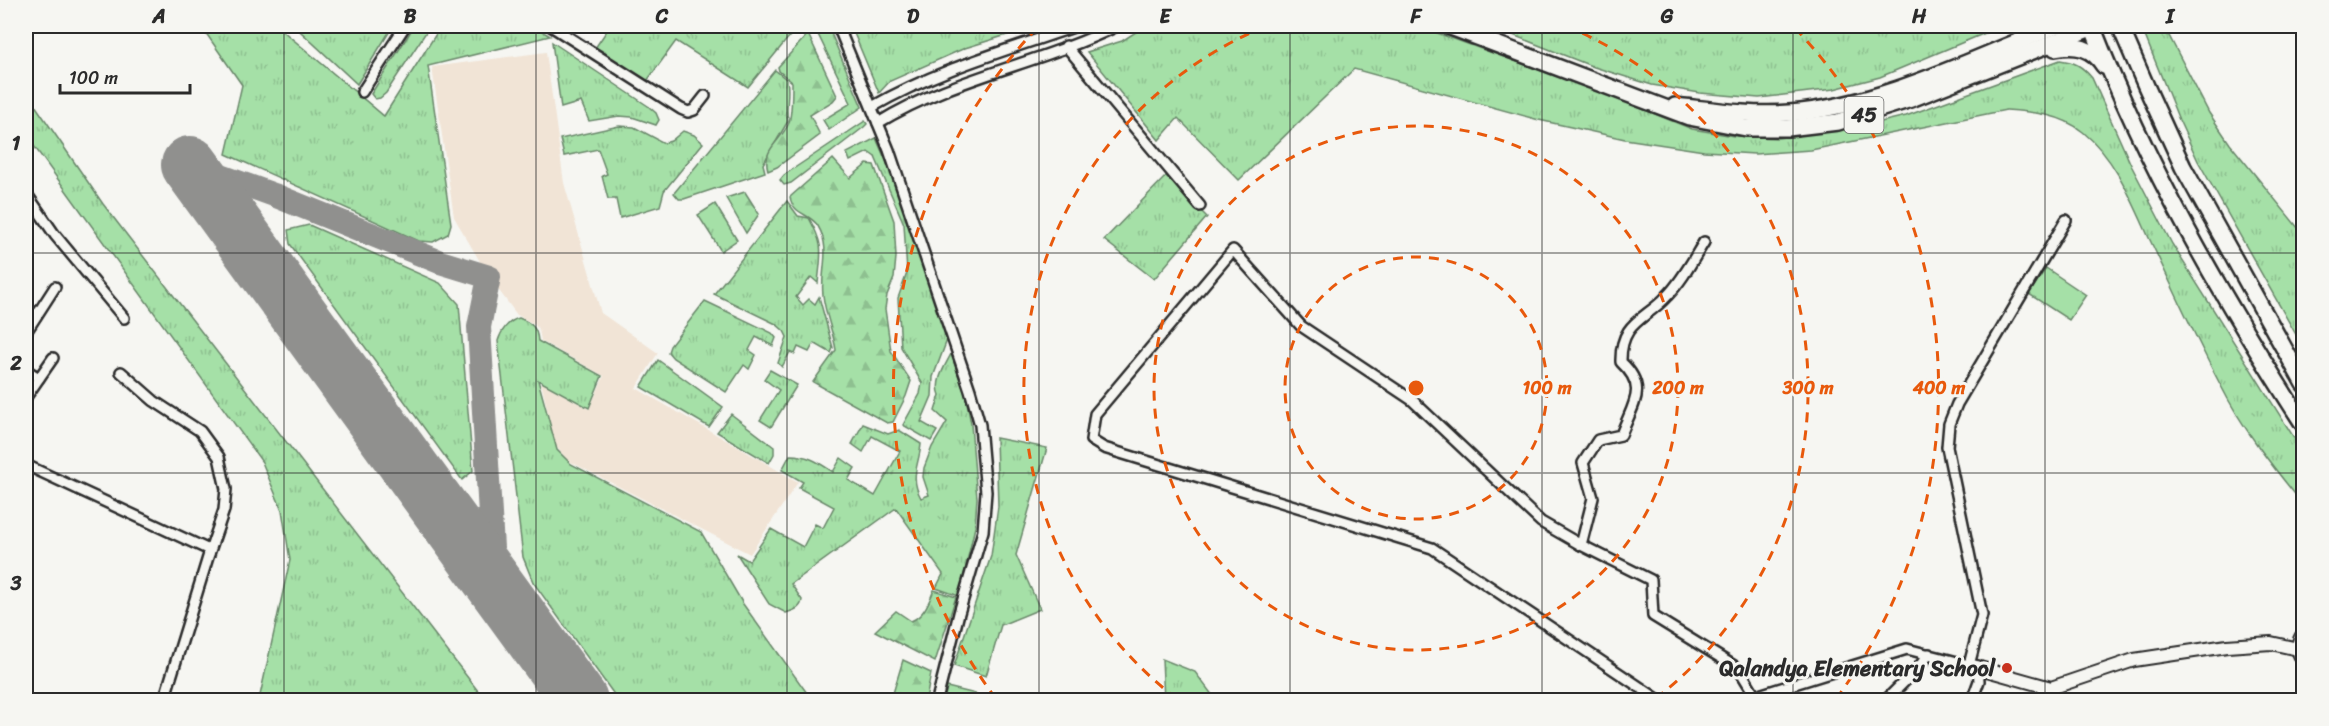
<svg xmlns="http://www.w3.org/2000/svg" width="2329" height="726" viewBox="0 0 2329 726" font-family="Sriracha,sans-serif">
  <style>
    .built { fill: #f1e4d6 }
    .grass { fill: url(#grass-tufts); stroke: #688669; stroke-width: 1.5 }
    .forest { fill: url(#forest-firs); stroke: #688669; stroke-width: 1.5 }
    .green { fill: #a5e0a7; stroke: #688669; stroke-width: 1.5 }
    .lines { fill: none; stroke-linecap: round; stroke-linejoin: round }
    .taxiway { stroke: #90908e; stroke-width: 24 }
    .runway { stroke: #90908e; stroke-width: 58 }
    .minor-casing { stroke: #2b2b2b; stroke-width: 14 }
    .tertiary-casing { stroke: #2b2b2b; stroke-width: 16 }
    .trunk-casing { stroke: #2b2b2b; stroke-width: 20 }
    .motorway-casing { stroke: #2b2b2b; stroke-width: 21 }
    .minor { stroke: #f6f6f2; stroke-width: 9 }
    .tertiary { stroke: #f6f6f2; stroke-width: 12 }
    .trunk { stroke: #f6f6f2; stroke-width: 15 }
    .motorway { stroke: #f6f6f2; stroke-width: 16 }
    .grid { fill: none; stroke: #2b2b2b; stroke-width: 1.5; stroke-opacity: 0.55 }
    .ring { fill: none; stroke: #e8590c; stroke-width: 3; stroke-dasharray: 10 8 }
    .poi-dot { fill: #c8321e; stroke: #f6f6f2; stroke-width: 2 }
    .labels { text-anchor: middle; stroke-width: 6; stroke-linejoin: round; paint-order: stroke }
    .shield { fill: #f6f6f2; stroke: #686867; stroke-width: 1.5 }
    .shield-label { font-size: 21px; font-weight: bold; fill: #2b2b2b }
    .poi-label { font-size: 22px; font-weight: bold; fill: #2b2b2b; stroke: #f6f6f2; text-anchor: end }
    .centre { fill: #e8590c; stroke: #f6f6f2; stroke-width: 3 }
    .ring-label { font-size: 18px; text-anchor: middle; font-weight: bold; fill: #e8590c; stroke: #f6f6f2; stroke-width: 6; stroke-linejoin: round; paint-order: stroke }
    .neatline { fill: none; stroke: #2b2b2b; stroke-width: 2 }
    .grid-label { font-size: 20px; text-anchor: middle; font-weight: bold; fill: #2b2b2b }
  </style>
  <defs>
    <pattern id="grass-tufts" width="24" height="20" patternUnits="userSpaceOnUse" patternTransform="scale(1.5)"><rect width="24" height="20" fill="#a5e0a7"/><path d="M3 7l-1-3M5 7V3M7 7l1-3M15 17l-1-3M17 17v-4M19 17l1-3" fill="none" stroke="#8ec090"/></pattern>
    <pattern id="forest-firs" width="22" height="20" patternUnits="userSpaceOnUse" patternTransform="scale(1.5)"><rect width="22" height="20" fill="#a5e0a7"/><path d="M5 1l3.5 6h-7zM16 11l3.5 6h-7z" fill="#8ec090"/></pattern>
  </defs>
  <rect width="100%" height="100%" fill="#f6f6f2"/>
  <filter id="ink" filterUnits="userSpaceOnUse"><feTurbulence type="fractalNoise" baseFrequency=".0167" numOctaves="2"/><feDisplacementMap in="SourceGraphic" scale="12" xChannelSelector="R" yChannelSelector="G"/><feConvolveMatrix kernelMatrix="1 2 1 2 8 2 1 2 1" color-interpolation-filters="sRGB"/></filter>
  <g filter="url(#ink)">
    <!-- built -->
    <polygon class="built" points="546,52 564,183 601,313 658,353 636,388 798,482 750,554 567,460 555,445 541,382 589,409 604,376 541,341 539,330 534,324 517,315 489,277 454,217 432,67"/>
    <!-- grass -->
    <g class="grass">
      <polygon points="201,26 277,26 384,116 441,26 534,26 550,36 428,66 451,224 448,234 433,242 419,241 226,154 242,85"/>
      <polygon points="303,26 393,26 357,84 300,31"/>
      <polygon points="414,26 430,26 386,93 380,98 375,99 371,94"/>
      <polygon points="610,26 798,26 748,87 676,41 647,81 593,51"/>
      <polygon points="814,26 828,26 862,107 829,130 823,120 851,103"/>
      <polygon points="851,26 1036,26 965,48 890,81 879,93"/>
      <path d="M 1145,26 L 1418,26 L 1600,92 L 1692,129 L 1734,136 L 1778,138 L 1864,126 L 1906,116 L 2060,60 C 2075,62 2082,66 2092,78 L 2132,167 L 2172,244 L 2303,452 L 2303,504 C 2272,466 2242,428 2220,384 C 2195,337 2173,288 2150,240 C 2133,203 2116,159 2083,132 C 2061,114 2033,112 2006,110 L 1811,150 L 1755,154 L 1704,151 L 1625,139 L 1539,120 L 1354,69 L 1239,180 L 1178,118 L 1159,140 L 1087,52 L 1122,41 Z"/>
      <polygon points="1490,26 2002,26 1880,77 1834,89 1759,98 1700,93 1652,85 1594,67"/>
      <polygon points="2141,26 2164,26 2209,113 2230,144 2303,234 2303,347 2198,161 2179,120"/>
      <polygon points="552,42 648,106 656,113 659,120 656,125 632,117 619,116 589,121 581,102 561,108"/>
      <path d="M 775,70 L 787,80 C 790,94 785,106 788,121 L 763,164 L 765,172 L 684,199 L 679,199 L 674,193 L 679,187 Z"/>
      <polygon points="26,92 103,204 485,700 259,700 290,560 282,510 262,462 26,135"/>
      <polygon points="865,121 867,124 864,127 791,183 784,185 780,180 784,175"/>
      <polygon points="619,126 634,127 664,143 671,141 683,131 694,135 703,143 664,191 660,206 620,218 616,199 608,199 602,176 607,174 598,149 564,156 560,139"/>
      <polygon points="876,138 902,198 947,340 933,377 932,396 921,422 937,431 931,441 903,425 920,394 922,383 901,347 898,298 907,273 904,224 875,157 868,152 850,161 847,153"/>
      <polygon points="1166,176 1207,217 1154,279 1104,240"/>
      <path d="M 787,201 L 798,216 L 809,218 C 825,247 821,252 818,283 L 811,277 L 796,297 L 803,305 L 809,299 L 815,304 L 819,297 L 833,348 L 831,353 L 814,343 L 809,352 L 798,347 L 795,354 L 790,352 L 782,367 L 778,363 L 787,337 L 784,331 L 776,324 L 714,294 Z"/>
      <polygon points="715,204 737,240 721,251 698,215"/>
      <polygon points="309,225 440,283 459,304 473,471 462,480 290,244 288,230"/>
      <polygon points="705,301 772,333 776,338 773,346 756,337 749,350 756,355 749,369 744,365 726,392 673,358 668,352 670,346"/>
      <path d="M 519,318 C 532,323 537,328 538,341 L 602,376 L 589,408 L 538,380 L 557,450 L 571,464 L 701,532 L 743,604 L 812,700 L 618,700 L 533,582 L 523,557 L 498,341 C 501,331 508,321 519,318 Z"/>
      <path d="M 951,354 L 966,397 L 971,424 L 977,498 L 975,527 L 959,596 L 936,588 L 943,574 L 896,508 L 791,584 L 802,600 C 801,609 794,610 786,613 L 769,604 L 737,554 L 749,561 L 771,529 L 803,547 L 815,524 L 823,528 L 834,507 L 799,488 L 803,482 L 782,470 L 790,455 C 808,455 818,462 833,472 L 841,458 L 855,468 L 848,480 L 875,496 L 900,451 L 872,436 L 863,452 L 852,444 L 863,424 L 888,434 L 899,430 L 921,444 C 919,466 909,476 921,498 L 929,495 L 923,477 L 924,468 L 932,447 L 947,422 L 935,411 L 940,395 C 934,382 945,366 951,354 Z"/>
      <polygon points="658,360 723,407 709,427 641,387"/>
      <polygon points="770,370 797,385 771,427 760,420 779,390 764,379"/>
      <polygon points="731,414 774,447 774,454 769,463 717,432"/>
      <polygon points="996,438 1047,448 1016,555 1040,609 1001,625 986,676 954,666 991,556 998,506"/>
      <polygon points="1162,659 1195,672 1216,700 1164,700"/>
      <polygon points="947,687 988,697 988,700 944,700"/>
    </g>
    <!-- forest -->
    <g class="forest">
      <path d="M 808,34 L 837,96 L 833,101 L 810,115 L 820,135 L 777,167 L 768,171 C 762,149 779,143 788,125 C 792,117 792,92 792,82 L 779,71 L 778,67 Z"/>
      <path d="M 833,159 L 850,178 L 867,164 L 874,165 L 894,221 L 896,257 L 894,278 L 887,295 L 885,309 L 891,351 L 911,381 L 906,396 L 893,422 L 887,423 L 813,382 L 836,350 C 833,331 825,314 823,295 C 820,270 832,250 818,226 C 810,213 793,215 790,197 Z"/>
      <polygon points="745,192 759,214 746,233 726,198"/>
      <path d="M 934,590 L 956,597 L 935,662 L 875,631 L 896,611 L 911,621 C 924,616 929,602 934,590 Z"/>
      <polygon points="903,660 931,673 926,700 891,700"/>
    </g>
    <!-- green -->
    <polygon class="green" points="2046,268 2086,295 2069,320 2029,294"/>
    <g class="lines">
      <!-- taxiway -->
      <polyline class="taxiway" points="190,165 274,195 440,262 489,277 479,327 494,582"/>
      <!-- runway -->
      <polyline class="runway" points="190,165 579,700"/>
      <defs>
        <g id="minor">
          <polyline points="551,26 681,109 688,112 694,110 705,96"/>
          <polyline points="838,26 889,150 970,390 980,425 983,460 986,492 983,531 959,613 937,700"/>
          <polyline points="1066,46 1200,206"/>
          <polyline points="362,92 405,26"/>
          <path d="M 872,107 C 936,70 1007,50 1077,26"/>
          <path d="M 878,123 C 953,77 1040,64 1117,26"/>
          <polyline points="26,193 55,235 124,318"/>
          <path d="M 1704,242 C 1693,260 1682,281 1667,296 C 1646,320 1620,321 1621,362 C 1649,388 1633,403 1621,435 L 1598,440 L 1583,463 L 1593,498 L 1581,545 L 1651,580 L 1653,616 L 1739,669 L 1758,700"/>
          <polyline points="26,308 36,316"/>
          <polyline points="26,332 55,287"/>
          <polyline points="26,370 39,378"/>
          <polyline points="121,372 154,401 200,431 219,457 226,489 224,510 209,554"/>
          <polyline points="26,397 53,358"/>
          <polyline points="26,465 207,549 209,554 164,700"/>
          <polyline points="1581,545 1541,522 1412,400 1301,326 1233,250 1095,414 1091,440 1104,448 1432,548 1659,700"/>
          <polyline points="2041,687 2049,700"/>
          <polyline points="1743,700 1907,649 1969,665 1982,615 1947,447 1949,424 1957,404 2066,220"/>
          <polyline points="1886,700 1919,667 1929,654"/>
          <polyline points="1972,700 1979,681 1978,666"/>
        </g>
        <g id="tertiary">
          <path d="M 2304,633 C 2296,643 2297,652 2304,662"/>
          <polyline points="1969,665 2051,688 2134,660 2227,646 2271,643 2298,649"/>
        </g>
        <g id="trunk">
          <polyline points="1448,26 1689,117 1746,128 1788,128 1838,122 1911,99 2096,26"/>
          <path d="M 2092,26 C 2147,167 2222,298 2304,425"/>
          <polyline points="2120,26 2146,86 2183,167 2304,384"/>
          <path d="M 2055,48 C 2076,44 2092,47 2104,66"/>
          <path d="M 1675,106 C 1713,110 1751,116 1789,113 C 1878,107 1973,59 2056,26"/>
        </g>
        <polyline id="motorway" points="2024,38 2042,26"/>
      </defs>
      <!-- minor casing -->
      <use href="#minor" class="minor-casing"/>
      <!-- tertiary casing -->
      <use href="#tertiary" class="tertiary-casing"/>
      <!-- trunk casing -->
      <use href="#trunk" class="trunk-casing"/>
      <!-- motorway casing -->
      <use href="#motorway" class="motorway-casing"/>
      <!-- minor -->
      <use href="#minor" class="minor"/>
      <!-- tertiary -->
      <use href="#tertiary" class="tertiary"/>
      <!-- trunk -->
      <use href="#trunk" class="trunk"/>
      <!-- motorway -->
      <use href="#motorway" class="motorway"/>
    </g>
  </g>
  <!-- grid -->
  <path class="grid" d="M 284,26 L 284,700M 536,26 L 536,700M 787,26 L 787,700M 1039,26 L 1039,700M 1290,26 L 1290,700M 1542,26 L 1542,700M 1793,26 L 1793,700M 2045,26 L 2045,700M 26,253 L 2304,253M 26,473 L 2304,473"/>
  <!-- distance rings -->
  <g class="ring">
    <circle cx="1416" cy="388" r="131"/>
    <circle cx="1416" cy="388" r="262"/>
    <path d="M1177 699A392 392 0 0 1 1266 26M1566 26A392 392 0 0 1 1655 699"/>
    <path d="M996 699A523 523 0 0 1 1037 28M1795 28A523 523 0 0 1 1836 699"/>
  </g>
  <!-- markers -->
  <circle class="poi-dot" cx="2007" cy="668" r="6"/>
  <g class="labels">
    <!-- shield labels -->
    <rect class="shield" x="1844.5" y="97" width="39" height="36" rx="4.5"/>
    <g class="shield-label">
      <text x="1864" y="122">45</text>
    </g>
    <!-- poi labels -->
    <g class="poi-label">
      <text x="1995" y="676">Qalandya Elementary School</text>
    </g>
  </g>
  <circle cx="1416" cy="388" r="9" class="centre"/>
  <g class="ring-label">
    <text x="1547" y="394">100 m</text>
    <text x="1678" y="394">200 m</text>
    <text x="1808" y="394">300 m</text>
    <text x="1939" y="394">400 m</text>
  </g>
  <!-- margin -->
  <rect width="2329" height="726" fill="none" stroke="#f6f6f2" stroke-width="66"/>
  <!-- scale -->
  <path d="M60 84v9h130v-9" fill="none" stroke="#2b2b2b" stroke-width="3"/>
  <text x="69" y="84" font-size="18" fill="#2b2b2b" stroke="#f6f6f2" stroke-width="4.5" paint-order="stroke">100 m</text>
  <rect x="33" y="33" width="2263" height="660" class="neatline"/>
  <g class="grid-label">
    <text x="159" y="23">A</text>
    <text x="410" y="23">B</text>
    <text x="662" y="23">C</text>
    <text x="913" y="23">D</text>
    <text x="1165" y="23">E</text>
    <text x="1416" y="23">F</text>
    <text x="1667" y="23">G</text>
    <text x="1919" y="23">H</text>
    <text x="2170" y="23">I</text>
    <text x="16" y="150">1</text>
    <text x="16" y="370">2</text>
    <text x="16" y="590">3</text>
  </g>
</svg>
